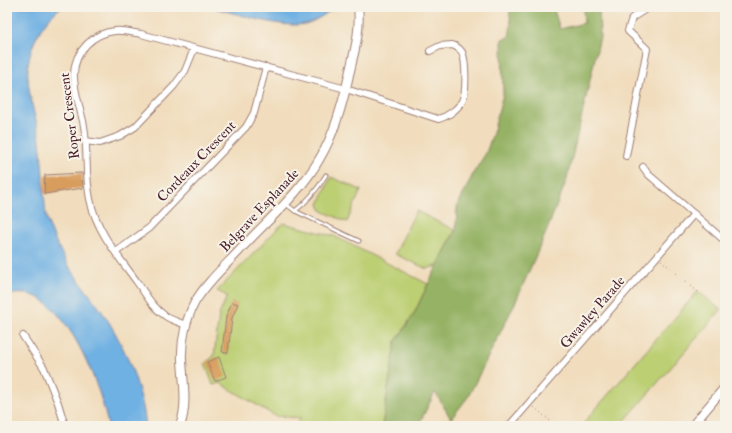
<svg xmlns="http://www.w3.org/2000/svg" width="732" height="433" viewBox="0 0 732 433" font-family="'IM FELL Double Pica',serif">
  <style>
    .green { fill: #bccf73; stroke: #83774f }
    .forest { fill: #95b265; stroke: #706848 }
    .water { fill: #6fb1e3; stroke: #5c6887 }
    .building { fill: #d89c5c }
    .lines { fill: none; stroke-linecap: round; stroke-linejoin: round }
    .service-casing { stroke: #9e7e74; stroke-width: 5 }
    .minor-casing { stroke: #9e7e74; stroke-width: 8 }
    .tertiary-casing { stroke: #9e7e74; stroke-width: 10 }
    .path { stroke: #9e7e74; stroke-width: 1; stroke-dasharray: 1 3; stroke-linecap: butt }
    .service { stroke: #fff; stroke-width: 3 }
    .minor { stroke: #fff; stroke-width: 6 }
    .tertiary { stroke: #fff; stroke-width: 8 }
    .labels { text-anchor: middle; stroke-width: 4; stroke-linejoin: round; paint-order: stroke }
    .street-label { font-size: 14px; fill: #4a1f2b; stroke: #f7f3e8 }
  </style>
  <rect width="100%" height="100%" fill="#f7f3e8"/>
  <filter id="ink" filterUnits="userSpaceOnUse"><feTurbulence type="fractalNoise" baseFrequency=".025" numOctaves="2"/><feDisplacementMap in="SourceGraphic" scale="8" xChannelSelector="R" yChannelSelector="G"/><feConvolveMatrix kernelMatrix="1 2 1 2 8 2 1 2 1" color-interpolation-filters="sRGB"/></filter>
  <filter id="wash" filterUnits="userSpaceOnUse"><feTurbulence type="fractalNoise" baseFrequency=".012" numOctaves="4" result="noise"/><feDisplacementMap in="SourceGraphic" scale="16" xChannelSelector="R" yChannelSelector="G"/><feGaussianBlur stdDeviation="0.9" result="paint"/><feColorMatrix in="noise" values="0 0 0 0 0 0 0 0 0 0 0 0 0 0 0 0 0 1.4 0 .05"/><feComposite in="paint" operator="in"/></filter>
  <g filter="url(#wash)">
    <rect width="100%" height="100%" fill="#f1ddbd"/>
    <!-- green -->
    <g class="green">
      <polygon points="331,177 361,190 347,222 322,211 319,204"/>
      <polygon points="416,211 455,230 438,265 427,269 395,254"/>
      <polygon points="283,223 334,236 428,284 414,314 396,341 382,426 295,426 301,418 275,416 220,383 213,385 205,363 214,356 219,315 227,296 217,291"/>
      <polygon points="698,291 721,310 620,426 581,426"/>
    </g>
    <!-- forest -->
    <polygon class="forest" points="509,7 553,7 560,29 584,23 583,7 599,7 600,37 567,179 547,230 516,301 468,397 451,419 435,392 418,426 382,426 396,341 414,314 428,284 456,230 457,207 474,172 486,153 493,133 503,94 502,39 509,37 511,25"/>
    <!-- water -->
    <g class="water">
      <path d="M 7,7 L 62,7 C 44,19 30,44 28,66 C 26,90 36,116 40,140 C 42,158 43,176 44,194 C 45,201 45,209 46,215 C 48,225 53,235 57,244 C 70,273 90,293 107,319 C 127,351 142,389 146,426 L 108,426 C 102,390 72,314 37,297 C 28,293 17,293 7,295 Z"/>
      <path d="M 210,7 L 339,7 C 327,11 318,21 305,24 C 282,29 235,13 210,7 Z"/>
    </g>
    <g id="blocks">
      <!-- building -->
      <g class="building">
        <polygon points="82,173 83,188 44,194 45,175"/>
        <polygon points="232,302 238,304 232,318 228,353 222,352 226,317"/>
        <polygon points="219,357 226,377 215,381 207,362"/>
      </g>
    </g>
  </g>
  <g filter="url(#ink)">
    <use href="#blocks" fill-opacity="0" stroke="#9e7e74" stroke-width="1"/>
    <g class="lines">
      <defs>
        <g id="service">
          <polyline points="721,7 725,13"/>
          <polyline points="286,204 295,211 359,241"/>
          <path d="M 295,211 C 308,201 317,190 326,175"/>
        </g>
        <g id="minor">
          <polyline points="85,141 100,143 120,136 135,127 174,86 185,71 194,49"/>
          <polyline points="626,156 647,49 628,31 632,18 649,7"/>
          <polyline points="643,167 648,174 725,241"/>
          <polyline points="116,252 149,228 246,127 254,113 266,67"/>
          <path d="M 186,325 C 179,322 170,320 164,315 C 152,307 145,293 137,282 C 119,257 96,231 90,199 C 85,175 88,150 84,126 C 81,109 73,91 74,73 C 75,51 93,33 115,31 C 123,30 133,33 141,34 L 346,89 L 438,119 C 447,117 458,109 462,101 C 467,93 466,60 462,52 C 459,48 456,46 452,45 L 440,46 L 430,51"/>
          <polyline points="23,336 44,368 58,403 65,426"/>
          <polyline points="509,426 694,214"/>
        </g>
        <g id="tertiary">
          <path d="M 180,426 C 188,405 183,381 182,360 C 181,341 186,319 195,302 C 206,283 224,267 239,251 C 266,221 300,194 320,158 C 335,133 343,103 349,75 C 354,53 361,30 358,7"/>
          <polyline points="692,426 725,387"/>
        </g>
      </defs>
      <!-- service casing -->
      <use href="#service" class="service-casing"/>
      <!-- minor casing -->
      <use href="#minor" class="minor-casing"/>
      <!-- tertiary casing -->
      <use href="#tertiary" class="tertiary-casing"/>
      <!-- path -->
      <g class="path">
        <polyline points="661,260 698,292"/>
        <polyline points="720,311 725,315"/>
        <polyline points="534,407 556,426"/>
      </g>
      <!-- service -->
      <use href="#service" class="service"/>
      <!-- minor -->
      <use href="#minor" class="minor"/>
      <!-- tertiary -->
      <use href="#tertiary" class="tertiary"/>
    </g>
  </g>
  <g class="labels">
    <!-- street labels -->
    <g class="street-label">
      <text transform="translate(69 116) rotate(-97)" y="5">Roper Crescent</text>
      <text transform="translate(196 161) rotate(-46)" y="5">Cordeaux Crescent</text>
      <text transform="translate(259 210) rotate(-47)" y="5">Belgrave Esplanade</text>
      <text transform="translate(592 312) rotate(-49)" y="5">Gwawley Parade</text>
    </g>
  </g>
  <!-- margin -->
  <rect width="732" height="433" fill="none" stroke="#f7f3e8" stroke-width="24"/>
</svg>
